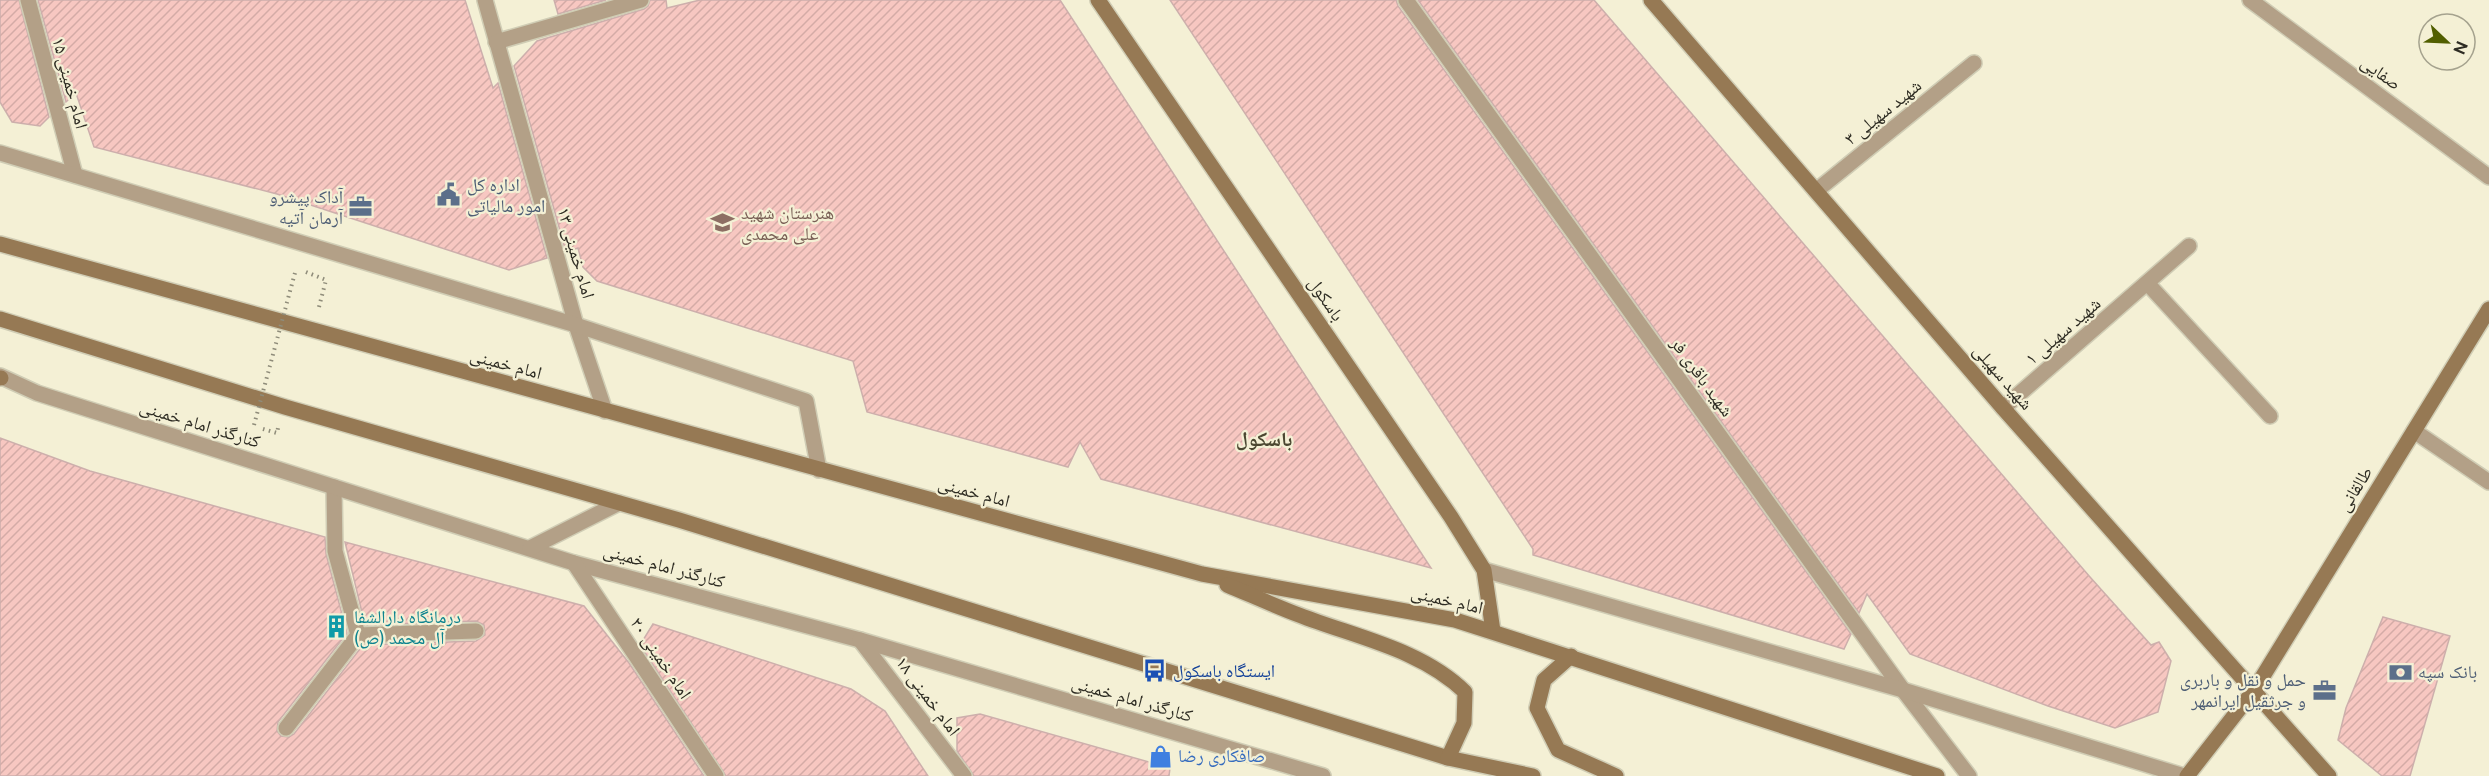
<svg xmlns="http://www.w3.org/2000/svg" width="2489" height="776" viewBox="0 0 2489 776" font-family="'Public Sans','Noto Naskh Arabic',sans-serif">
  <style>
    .building { fill: url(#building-hatch); stroke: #cdafac; stroke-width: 1.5 }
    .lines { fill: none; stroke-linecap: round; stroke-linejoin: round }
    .lane-casing { stroke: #d0cdb5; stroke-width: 18 }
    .street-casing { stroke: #d0cdb5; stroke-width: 18 }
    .secondary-casing { stroke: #d0cdb5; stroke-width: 18 }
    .path { stroke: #8f8c7a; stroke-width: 4; stroke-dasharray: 1.5 4.5; stroke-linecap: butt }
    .lane { stroke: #b3a087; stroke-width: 15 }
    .street { stroke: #b3a087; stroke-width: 15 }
    .secondary { stroke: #967954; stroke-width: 15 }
    .path-bridge { stroke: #8f8c7a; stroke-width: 4; stroke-dasharray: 1.5 4.5; stroke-linecap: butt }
    .labels { text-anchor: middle; stroke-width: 4.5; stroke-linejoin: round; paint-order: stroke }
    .street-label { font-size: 18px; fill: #2e2c23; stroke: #f4f0d5 }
    .service-label { font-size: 18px; fill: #4e5e75; stroke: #f4f0d5; text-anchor: start }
    .education-label { font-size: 18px; fill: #785e54; stroke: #f4f0d5; text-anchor: start }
    .culture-label { font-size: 18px; fill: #0d838f; stroke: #f4f0d5; text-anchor: start }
    .transit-label { font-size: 18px; fill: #164399; stroke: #f4f0d5; text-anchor: start }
    .shop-label { font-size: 18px; fill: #366cbe; stroke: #f4f0d5; text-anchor: start }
    .neighbourhood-label { font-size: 20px; font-weight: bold; fill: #4b4731; stroke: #f4f0d5 }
  </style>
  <defs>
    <pattern id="building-hatch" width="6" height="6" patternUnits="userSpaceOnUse" patternTransform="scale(1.5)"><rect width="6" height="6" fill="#f7c7c1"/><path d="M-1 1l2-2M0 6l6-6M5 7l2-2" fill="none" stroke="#d4aba6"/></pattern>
  </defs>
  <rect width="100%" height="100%" fill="#f4f0d5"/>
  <!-- building -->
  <g class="building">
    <polygon points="0,0 19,0 49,117 40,126 12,122 0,102"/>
    <polygon points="38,0 465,0 493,88 498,83 547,258 509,270 277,194 94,147 76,93 66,102"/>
    <polygon points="554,0 606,0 558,14"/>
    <polygon points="650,0 666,0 667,8 700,0 1060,0 1431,568 1101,479 1080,442 1068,467 867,412 853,361 597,281 583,267 578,248 566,252 514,66 537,41 644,9 648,6"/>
    <polygon points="1170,0 1396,0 1398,6 1851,634 1844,649 1533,555 1533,549"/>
    <polygon points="1418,0 1594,0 2090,577 2151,645 2159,642 2171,661 2158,712 2115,728 2048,706 1910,654 1867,594 1859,613"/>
    <polygon points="0,438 90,471 325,537 326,554 347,633 278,722 277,731 281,736 289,737 294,734 363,645 476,641 485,635 484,625 476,621 365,625 345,542 584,606 629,663 704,776 0,776"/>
    <polygon points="2383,617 2450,636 2410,776 2382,776 2338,740 2346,708"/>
    <polygon points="653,624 851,689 885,711 928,776 726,776 640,645"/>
    <polygon points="980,714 1170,768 1169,776 974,776 957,751 957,718"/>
  </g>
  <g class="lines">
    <defs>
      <g id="lane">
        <polyline points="334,487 335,551 358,635 476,631"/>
        <polyline points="286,728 358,635"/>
      </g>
      <g id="street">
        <polyline points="28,0 75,175"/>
        <polyline points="485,0 576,325 605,411"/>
        <polyline points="1406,0 1903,690 1969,776"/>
        <polyline points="2250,0 2489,177"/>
        <polyline points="496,42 641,0"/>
        <polyline points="0,153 576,325 806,401 819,470"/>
        <polyline points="1816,191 1974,63"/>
        <polyline points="2148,284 2270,416"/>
        <polyline points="0,376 37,393 574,563 860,640 1323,776"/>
        <polyline points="2003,408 2189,246"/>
        <polyline points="2414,431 2489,482"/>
        <polyline points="530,548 619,503"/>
        <polyline points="574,563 716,776"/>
        <polyline points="1484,570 1903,690 2184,776"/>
        <polyline points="860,640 964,776"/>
      </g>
      <g id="secondary">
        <polyline points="1098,0 1451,517 1484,570 1493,631"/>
        <polyline points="1651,0 2003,408 2329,776"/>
        <polyline points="0,244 1202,574 1455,620 1937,776"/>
        <polyline points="0,319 285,407 679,520 1448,758 1533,776"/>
        <polyline points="0,378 1,378"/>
        <path d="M 1227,585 C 1251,595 1275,606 1299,615 C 1355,637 1421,649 1465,692 L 1464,723 L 1448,758"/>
        <polyline points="1571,656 1544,680 1537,708 1558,750 1616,776"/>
        <polyline points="2187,776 2255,689 2489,309"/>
      </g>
    </defs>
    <!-- lane casing -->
    <use href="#lane" class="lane-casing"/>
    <!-- street casing -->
    <use href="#street" class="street-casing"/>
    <!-- secondary casing -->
    <use href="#secondary" class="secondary-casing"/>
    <!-- path -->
    <g class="path">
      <polyline points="306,272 326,280 319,307"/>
      <polyline points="263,429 277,433 278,428"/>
    </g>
    <!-- lane -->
    <use href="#lane" class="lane"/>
    <!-- street -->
    <use href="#street" class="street"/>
    <!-- secondary -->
    <use href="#secondary" class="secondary"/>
    <!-- path-bridge -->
    <polyline class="path-bridge" points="254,425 296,269"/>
  </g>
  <!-- icons -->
  <defs>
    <symbol id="civic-bare" viewBox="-9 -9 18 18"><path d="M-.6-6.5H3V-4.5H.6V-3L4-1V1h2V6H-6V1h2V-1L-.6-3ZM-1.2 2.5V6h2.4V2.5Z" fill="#5c6f8a" stroke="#f4f0d5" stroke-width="2.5" paint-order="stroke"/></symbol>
    <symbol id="office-bare" viewBox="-9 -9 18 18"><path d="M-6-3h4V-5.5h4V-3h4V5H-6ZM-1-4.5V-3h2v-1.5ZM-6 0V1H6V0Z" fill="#5c6f8a" stroke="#f4f0d5" stroke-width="2.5" paint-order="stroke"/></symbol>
    <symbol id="school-bare" viewBox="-9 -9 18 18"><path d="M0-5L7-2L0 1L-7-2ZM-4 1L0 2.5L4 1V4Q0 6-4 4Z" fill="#8d6e63" stroke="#f4f0d5" stroke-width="2.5" paint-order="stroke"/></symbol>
    <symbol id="building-bare" viewBox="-9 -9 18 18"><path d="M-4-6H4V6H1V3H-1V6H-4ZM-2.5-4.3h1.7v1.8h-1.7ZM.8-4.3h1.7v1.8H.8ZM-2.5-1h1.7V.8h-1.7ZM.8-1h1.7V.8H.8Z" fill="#0f9aa8" stroke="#f4f0d5" stroke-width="2.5" paint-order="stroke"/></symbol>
    <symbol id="bus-bare" viewBox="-9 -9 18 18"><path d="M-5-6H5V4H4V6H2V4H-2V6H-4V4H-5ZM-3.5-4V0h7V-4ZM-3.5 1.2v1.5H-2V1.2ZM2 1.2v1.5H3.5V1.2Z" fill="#1a4fb4" stroke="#f4f0d5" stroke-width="2.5" paint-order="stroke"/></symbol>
    <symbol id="bank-bare" viewBox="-9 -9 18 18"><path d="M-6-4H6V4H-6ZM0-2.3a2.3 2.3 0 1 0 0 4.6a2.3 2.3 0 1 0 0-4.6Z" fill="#5c6f8a" stroke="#f4f0d5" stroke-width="2.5" paint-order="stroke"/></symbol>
    <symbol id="shop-bare" viewBox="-9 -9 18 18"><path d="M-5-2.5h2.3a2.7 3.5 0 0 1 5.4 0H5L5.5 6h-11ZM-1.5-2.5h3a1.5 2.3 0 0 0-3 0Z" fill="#3f7fe0" stroke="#f4f0d5" stroke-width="2.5" paint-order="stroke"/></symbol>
  </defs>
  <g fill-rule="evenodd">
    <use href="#civic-bare" x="432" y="178" width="33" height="33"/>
    <use href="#office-bare" x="344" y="190" width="33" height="33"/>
    <use href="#school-bare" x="706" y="206" width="33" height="33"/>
    <use href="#building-bare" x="320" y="610" width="33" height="33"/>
    <use href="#bus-bare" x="1138" y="654" width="33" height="33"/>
    <use href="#bank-bare" x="2384" y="656" width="33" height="33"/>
    <use href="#office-bare" x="2308" y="674" width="33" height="33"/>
    <use href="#shop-bare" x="1144" y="740" width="33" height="33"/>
  </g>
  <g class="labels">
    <!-- street labels -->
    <g class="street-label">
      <text transform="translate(2381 73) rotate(36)" y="6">صفایی</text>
      <text transform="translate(70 83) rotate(75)" y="6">امام خمینی ۱۵</text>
      <text transform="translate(1883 112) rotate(-39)" y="6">شهید سهیلی ۳</text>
      <text transform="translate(576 253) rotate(74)" y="6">امام خمینی ۱۳</text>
      <text transform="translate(1326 299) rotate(56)" y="6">باسکول</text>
      <text transform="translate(2063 331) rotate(-41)" y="6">شهید سهیلی ۱</text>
      <text transform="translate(506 364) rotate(15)" y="6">امام خمینی</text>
      <text transform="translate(1702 377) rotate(54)" y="6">شهید باقری فر</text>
      <text transform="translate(2003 377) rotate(49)" y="6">شهید سهیلی</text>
      <text transform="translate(200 424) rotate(17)" y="6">کنارگذر امام خمینی</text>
      <text transform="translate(2355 489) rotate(-58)" y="6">طالقانی</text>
      <text transform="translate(974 492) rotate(15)" y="6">امام خمینی</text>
      <text transform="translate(664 566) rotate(15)" y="6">کنارگذر امام خمینی</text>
      <text transform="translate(1447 600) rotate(13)" y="6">امام خمینی</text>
      <text transform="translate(661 658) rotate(56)" y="6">امام خمینی ۲۰</text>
      <text transform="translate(928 696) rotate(53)" y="6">امام خمینی ۱۸</text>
      <text transform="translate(1132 699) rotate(16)" y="6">کنارگذر امام خمینی</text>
    </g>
    <!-- service labels -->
    <g class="service-label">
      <text x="467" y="191">اداره کل<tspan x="467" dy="21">امور مالیاتی</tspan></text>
      <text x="343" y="203" text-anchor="end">آداک پیشرو<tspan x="343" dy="21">آرمان آتیه</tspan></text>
      <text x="2418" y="678">بانک سپه</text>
      <text x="2306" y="686" text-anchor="end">حمل و نقل و باربری<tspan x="2306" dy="21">و جرثقیل ایرانمهر</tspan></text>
    </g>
    <!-- education labels -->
    <g class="education-label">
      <text x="741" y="219">هنرستان شهید<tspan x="741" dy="21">علی محمدی</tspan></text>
    </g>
    <!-- culture labels -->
    <g class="culture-label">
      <text x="354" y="623">درمانگاه دارالشفا<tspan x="354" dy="21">آل محمد (ص)</tspan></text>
    </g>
    <!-- transit labels -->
    <g class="transit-label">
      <text x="1173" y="677">ایستگاه باسکول</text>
    </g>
    <!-- shop labels -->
    <g class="shop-label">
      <text x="1178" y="762">صافکاری رضا</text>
    </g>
    <!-- neighbourhood labels -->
    <g class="neighbourhood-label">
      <text x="1264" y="446">باسکول</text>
    </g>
  </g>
  <!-- north arrow -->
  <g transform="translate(2447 42) rotate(113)"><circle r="28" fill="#f4f0d5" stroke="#a5a28e" stroke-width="1.5"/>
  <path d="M0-4.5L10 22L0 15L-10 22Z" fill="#515e00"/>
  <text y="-9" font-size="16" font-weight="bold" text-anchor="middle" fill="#2e2c23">N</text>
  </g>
</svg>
